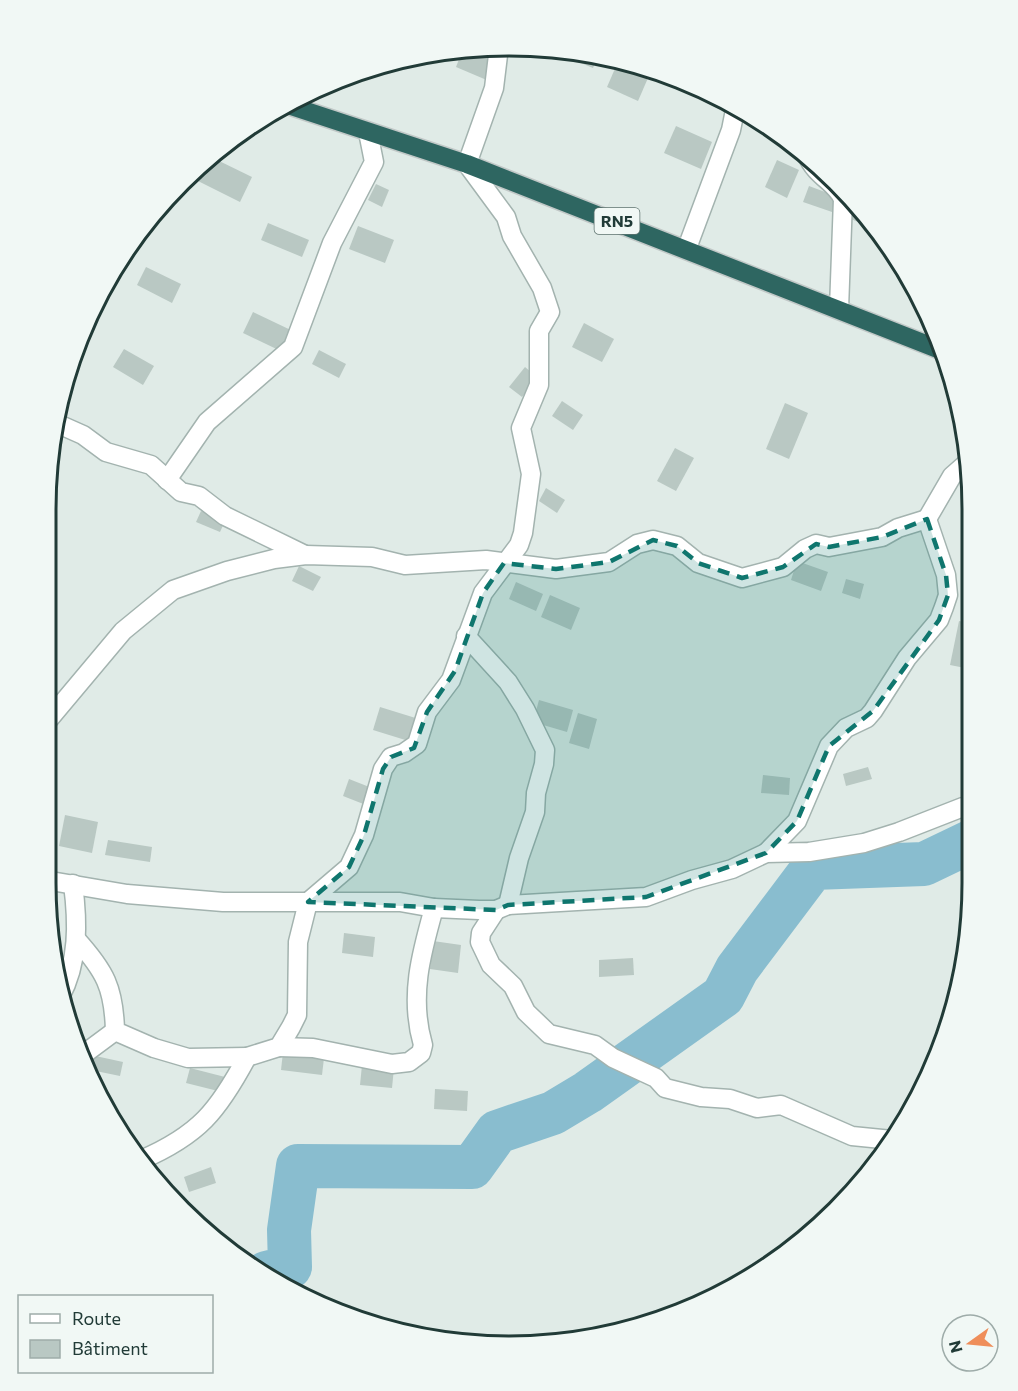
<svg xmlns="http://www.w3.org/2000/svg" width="1018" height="1391" viewBox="0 0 1018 1391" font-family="Commissioner,sans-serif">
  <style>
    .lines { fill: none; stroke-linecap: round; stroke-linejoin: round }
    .river { stroke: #89bdcf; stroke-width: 44 }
    .building { fill: #b9c8c3 }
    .minor-casing { stroke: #a3b3af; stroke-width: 21 }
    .highway-casing { stroke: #c1c8c7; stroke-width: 21 }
    .minor { stroke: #fff; stroke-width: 18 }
    .highway { stroke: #2e6661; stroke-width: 18 }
    .marked { fill: #0f766e; fill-opacity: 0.2; stroke: #0f766e; stroke-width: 4.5; stroke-dasharray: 12 8; stroke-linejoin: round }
    .labels { text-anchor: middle; stroke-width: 5; stroke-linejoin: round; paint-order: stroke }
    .shield { fill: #f1f8f5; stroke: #5f7470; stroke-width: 1.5 }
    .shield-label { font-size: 16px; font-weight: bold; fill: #213b37 }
    .rim { fill: none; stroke: #213b37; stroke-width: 3 }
  </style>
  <rect width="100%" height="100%" fill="#e0ebe7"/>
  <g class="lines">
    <!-- river -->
    <polyline class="river" points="266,1273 290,1267 289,1230 298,1166 472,1167 497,1132 553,1113 588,1092 723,996 737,969 813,868 924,864 972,841"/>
  </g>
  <!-- building -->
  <g class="building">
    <polygon points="468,48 497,59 489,81 456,67 463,49"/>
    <polygon points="553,48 569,49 598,56 593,68 552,51"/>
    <polygon points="617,64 648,78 638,101 607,87"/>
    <polygon points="676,126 712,142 701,169 664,153"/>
    <polygon points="211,157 252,177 240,202 198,181"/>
    <polygon points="777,160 799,170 787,198 765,187"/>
    <polygon points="193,177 180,200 174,197"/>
    <polygon points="376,184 389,190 382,207 368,200"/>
    <polygon points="809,186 841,198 835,213 803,202"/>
    <polygon points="852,202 856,204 880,231 846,217"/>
    <polygon points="268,223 309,240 302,257 261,240"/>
    <polygon points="358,226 394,240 385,263 349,249"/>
    <polygon points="146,267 181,284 172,303 137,285"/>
    <polygon points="253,312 297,333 287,354 243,333"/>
    <polygon points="584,323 614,339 602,362 572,347"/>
    <polygon points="124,349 154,366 143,385 113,367"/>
    <polygon points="319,350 346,364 339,378 312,364"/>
    <polygon points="525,367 538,378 522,397 509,387"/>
    <polygon points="562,401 583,415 573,430 552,416"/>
    <polygon points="785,403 808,413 789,459 766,449"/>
    <polygon points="675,448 694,458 676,491 657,481"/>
    <polygon points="546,488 565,500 557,513 539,501"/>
    <polygon points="201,511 225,521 220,532 196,522"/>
    <polygon points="797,561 828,572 821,591 791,580"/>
    <polygon points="299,566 321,577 313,591 292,581"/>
    <polygon points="846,579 864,584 860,599 842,593"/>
    <polygon points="516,582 543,594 536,611 509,599"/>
    <polygon points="550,595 580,608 571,630 541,617"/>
    <polygon points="959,621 970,623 970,669 950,665"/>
    <polygon points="539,700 573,710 567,732 533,722"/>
    <polygon points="380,707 422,720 415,743 373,730"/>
    <polygon points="578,713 597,719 589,749 569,743"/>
    <polygon points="868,767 872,779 846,786 843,774"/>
    <polygon points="763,775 790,778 789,795 761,793"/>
    <polygon points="349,779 377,790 371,807 343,796"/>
    <polygon points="65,815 98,822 92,853 59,846"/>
    <polygon points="108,840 152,847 150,862 105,855"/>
    <polygon points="344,933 375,937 373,957 342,953"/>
    <polygon points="433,941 461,945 458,973 430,969"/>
    <polygon points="633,958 634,975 599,977 599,960"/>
    <polygon points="283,1052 324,1058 322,1075 281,1070"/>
    <polygon points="91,1055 123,1062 120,1076 91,1070 89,1065"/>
    <polygon points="362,1065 394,1068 392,1088 360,1085"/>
    <polygon points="190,1068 225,1077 222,1092 186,1083"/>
    <polygon points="435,1089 468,1091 467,1111 434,1109"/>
    <polygon points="211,1167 216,1183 189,1192 184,1177"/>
  </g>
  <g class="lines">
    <defs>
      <g id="minor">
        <path d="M 807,155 C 816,177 836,182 843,199 L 839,309"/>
        <polyline points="687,248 731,130 736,105"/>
        <polyline points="56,423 83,435 106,452 151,465 181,492 199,496 225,516 303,554"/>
        <polyline points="167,480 207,422 293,347 332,243 374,162 368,132"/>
        <polyline points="466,636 508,682 525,709 545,750 544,764 536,793 535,812 519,858 508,905"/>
        <polyline points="45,724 123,631 173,590 227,571 274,559 306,555 372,557 405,565 486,560 556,569 609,562 637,544 653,540 677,546 698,563 742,578 783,567 805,549 816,544 829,547 882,537 898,528 927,519"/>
        <polyline points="766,853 797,821 829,746 846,728 867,718 873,711 907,658 939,620 944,607 948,595 946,575 927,519 952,476 969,461"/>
        <polyline points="45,880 127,894 223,902 400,902 434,908 479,910 496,910 508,905 646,897 692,880 732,869 766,853 809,852 864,843 899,832 963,807 971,808"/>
        <polyline points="496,910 481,933 480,942 491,965 513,986 526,1012 549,1034 595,1045 613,1058 656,1078 665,1088 701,1097 730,1099 757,1108 781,1105 852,1136 892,1140"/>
        <path d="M 76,939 C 105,971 114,988 115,1031 L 154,1048 L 188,1058 L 247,1057"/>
        <path d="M 60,997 C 79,962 78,922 73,884"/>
        <path d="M 279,1047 L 313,1048 L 392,1064 L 409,1062 L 421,1053 L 423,1045 C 409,997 421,954 434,908"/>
        <polyline points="84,1054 115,1031"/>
        <path d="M 141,1160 C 199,1135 218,1111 247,1057 L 279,1047 L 291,1027 L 297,1015 L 298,942 L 308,902 L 349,867 L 364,835 L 383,769 L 391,757 L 404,753 L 417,744 L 427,712 L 451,680 L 483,593 L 519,545 L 523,533 L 531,474 L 521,428 L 539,385 L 539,331 L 550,312 L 542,288 L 512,236 L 506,217 L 467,164 L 494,88 L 499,47"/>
      </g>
      <polyline id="highway" points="285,104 467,164 943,351"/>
    </defs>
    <!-- minor casing -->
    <use href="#minor" class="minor-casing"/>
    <!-- highway casing -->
    <use href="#highway" class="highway-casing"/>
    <!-- minor -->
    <use href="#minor" class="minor"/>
    <!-- highway -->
    <use href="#highway" class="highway"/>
  </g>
  <!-- marked area -->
  <path class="marked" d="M 927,519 L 946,575 L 948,595 L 939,620 L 873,711 L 829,746 L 797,821 L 766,853 L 646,897 L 508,905 L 496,910 L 308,902 L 349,867 L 364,835 L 383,769 L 391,757 L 414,748 L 427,712 L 455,671 L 483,593 L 504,563 L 556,569 L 609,562 L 653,540 L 677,546 L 698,563 L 742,578 L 783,567 L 816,544 L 829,547 L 882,537 Z"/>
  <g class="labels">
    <!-- shield labels -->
    <rect class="shield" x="594.5" y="208" width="45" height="26" rx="4.5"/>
    <g class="shield-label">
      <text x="617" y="227">RN5</text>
    </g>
  </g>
  <!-- crop -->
  <path d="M0 0H1018V1391H0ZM509 56H509A453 453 0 0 1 962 509V883A453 453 0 0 1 509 1336H509A453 453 0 0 1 56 883V509A453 453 0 0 1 509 56Z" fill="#f1f8f5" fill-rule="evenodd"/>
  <path class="rim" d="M509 56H509A453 453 0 0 1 962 509V883A453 453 0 0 1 509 1336H509A453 453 0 0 1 56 883V509A453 453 0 0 1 509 56Z"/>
  <!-- legend -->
  <rect x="18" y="1295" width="195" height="78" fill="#f1f8f5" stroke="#9eaca9" stroke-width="1.5"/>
  <rect x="30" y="1314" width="30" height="9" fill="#ffffff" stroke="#9eaca9" stroke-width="1.5"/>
  <text x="72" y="1325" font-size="18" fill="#213b37">Route</text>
  <rect x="30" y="1340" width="30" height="18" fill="#b9c8c3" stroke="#9eaca9" stroke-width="1.5"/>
  <text x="72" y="1355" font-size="18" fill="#213b37">Bâtiment</text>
  <!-- north arrow -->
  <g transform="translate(970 1343) rotate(255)"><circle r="28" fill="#f1f8f5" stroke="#9eaca9" stroke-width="1.5"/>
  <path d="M0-4.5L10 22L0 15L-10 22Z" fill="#ef8e5a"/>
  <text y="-9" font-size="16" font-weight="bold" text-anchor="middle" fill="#213b37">N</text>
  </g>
</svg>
